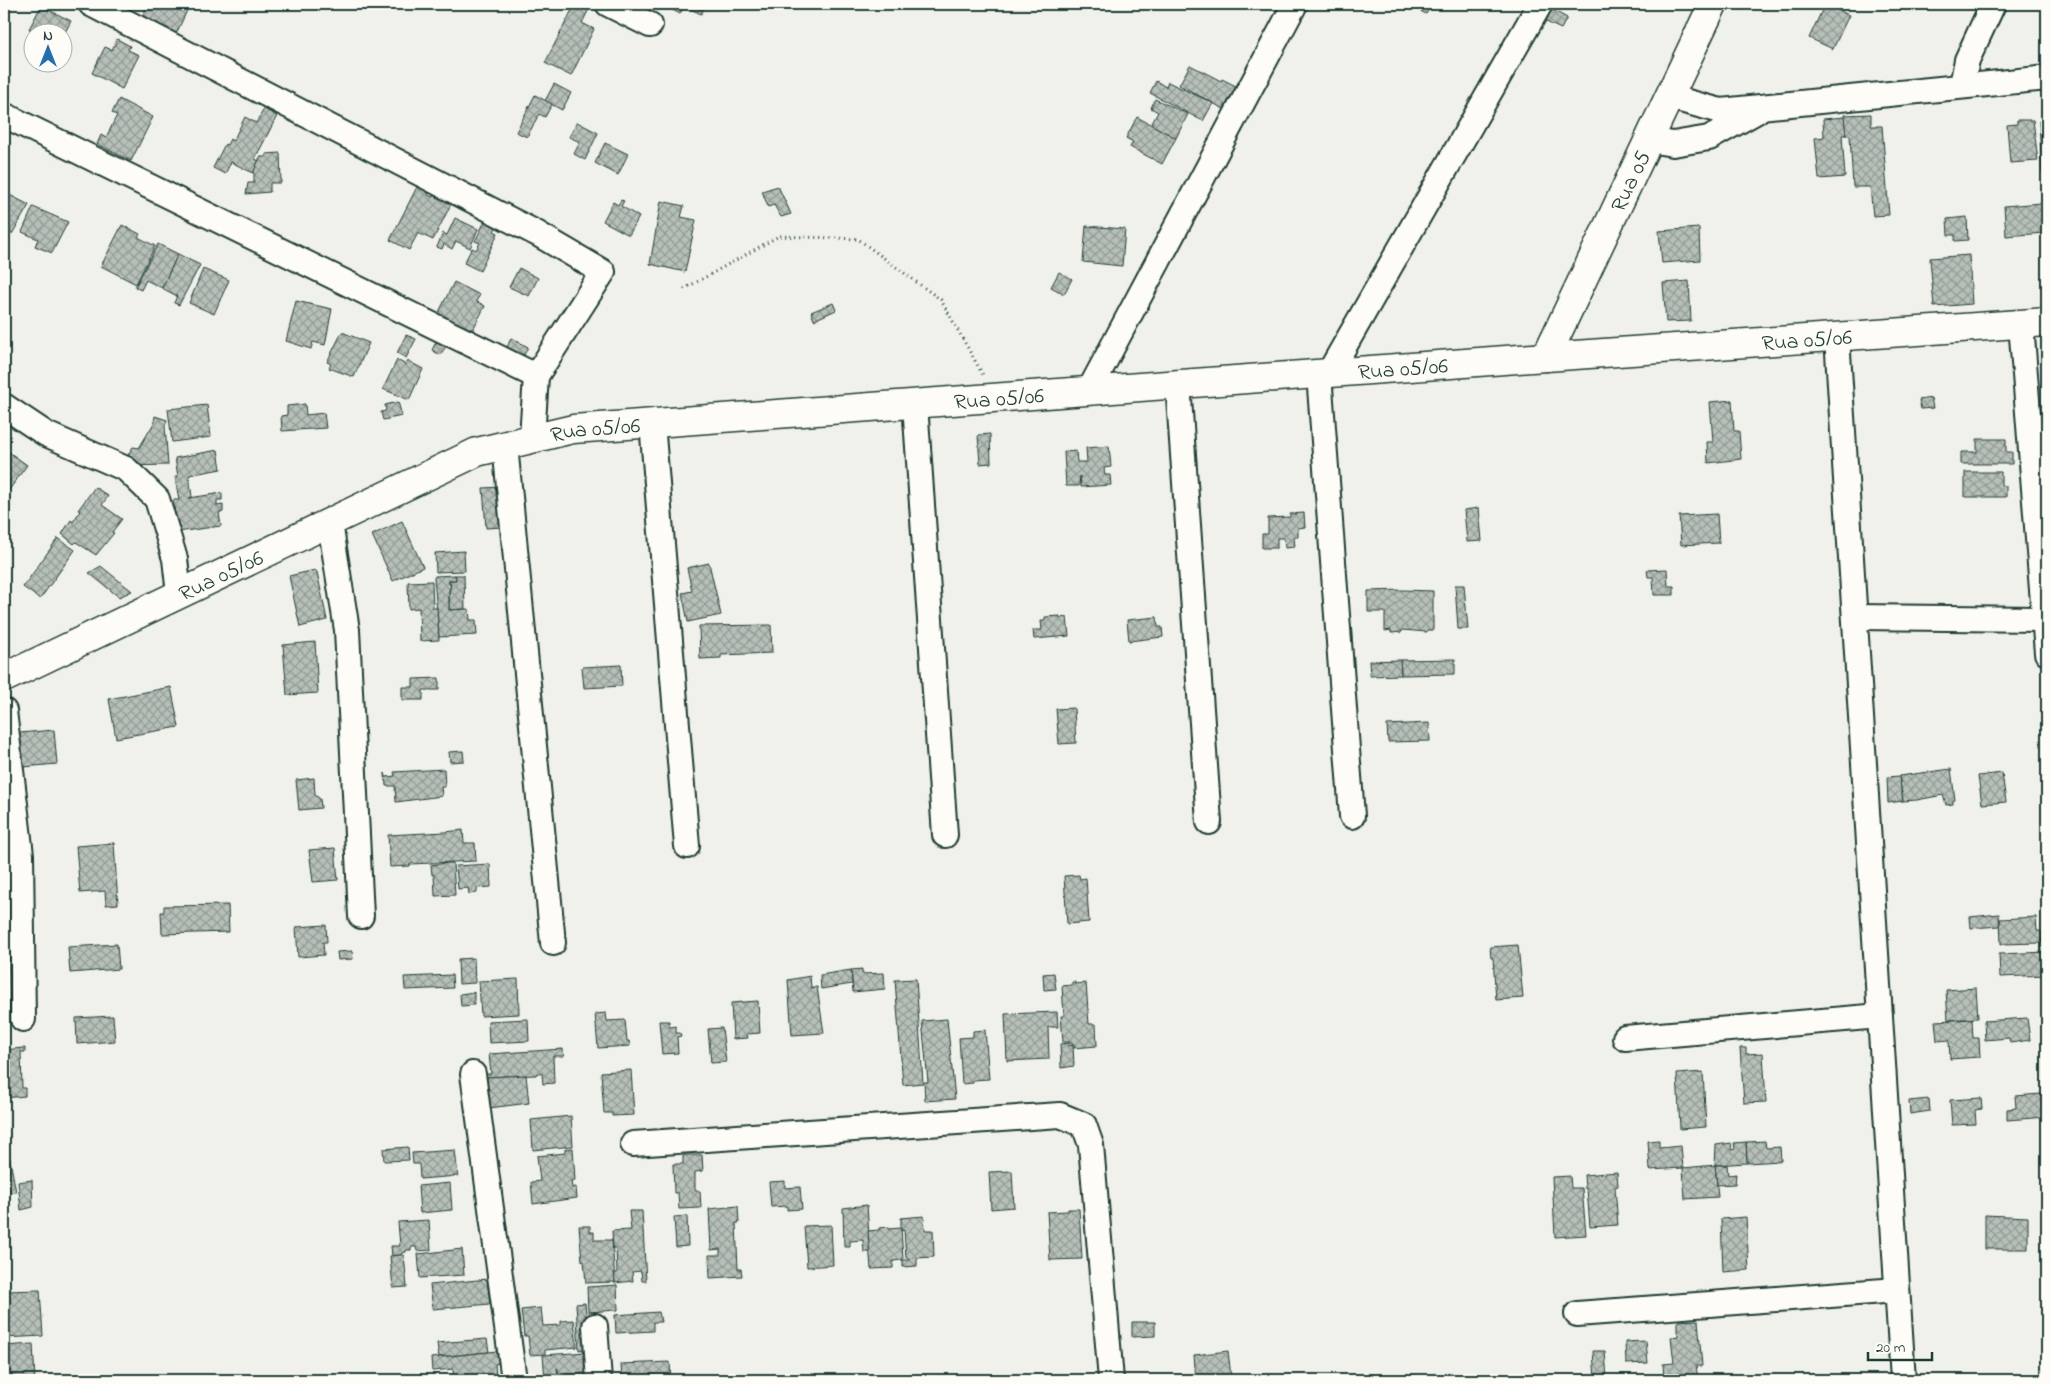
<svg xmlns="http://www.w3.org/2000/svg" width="2051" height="1384" viewBox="0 0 2051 1384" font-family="'Indie Flower',sans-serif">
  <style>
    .building { fill: url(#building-cross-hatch); stroke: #1f3d34 }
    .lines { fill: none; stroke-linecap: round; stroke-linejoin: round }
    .minor-casing { stroke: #1f3d34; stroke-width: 28 }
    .tertiary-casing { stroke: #1f3d34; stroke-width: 31 }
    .path { stroke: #1f3d34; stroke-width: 3; stroke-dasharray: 1 4; stroke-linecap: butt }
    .minor { stroke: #fdfcf7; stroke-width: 24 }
    .tertiary { stroke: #fdfcf7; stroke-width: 28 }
    .labels { text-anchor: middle; stroke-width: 5; stroke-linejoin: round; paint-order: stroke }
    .street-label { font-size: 22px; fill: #1f3d34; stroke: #fdfcf7 }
  </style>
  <defs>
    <pattern id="building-cross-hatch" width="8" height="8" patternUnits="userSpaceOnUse" patternTransform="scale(1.25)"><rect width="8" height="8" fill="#b6bfb8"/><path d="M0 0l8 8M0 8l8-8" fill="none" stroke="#939c96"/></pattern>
  </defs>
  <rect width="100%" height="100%" fill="#f0f1eb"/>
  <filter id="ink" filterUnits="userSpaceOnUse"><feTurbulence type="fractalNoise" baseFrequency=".02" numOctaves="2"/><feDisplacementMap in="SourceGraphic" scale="10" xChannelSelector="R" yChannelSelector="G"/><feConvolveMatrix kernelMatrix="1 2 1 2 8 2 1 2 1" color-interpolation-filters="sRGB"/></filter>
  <g filter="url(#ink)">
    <!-- building -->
    <g class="building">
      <polygon points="148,4 157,6 159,4 190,4 176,34 142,16"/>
      <polygon points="575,4 589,9 582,23 594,29 571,76 545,63"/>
      <polygon points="666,4 706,4 701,14 684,6 680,14 665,6"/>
      <polygon points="1407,4 1432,4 1426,14"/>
      <polygon points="1825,4 1849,15 1833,49 1809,38"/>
      <polygon points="41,6 71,21 62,38 62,32 35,32 29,29"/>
      <polygon points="1549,8 1567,18 1561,29 1542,20"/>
      <polygon points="117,39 130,46 128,50 139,55 122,89 92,73 105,47 112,50"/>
      <polygon points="1190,65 1221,81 1222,79 1236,86 1224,109 1179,85"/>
      <polygon points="1156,81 1166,87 1168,82 1213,103 1203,121 1150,93"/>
      <polygon points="554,84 571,93 562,110 545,101"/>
      <polygon points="535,95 552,104 545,117 539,114 527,137 516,132"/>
      <polygon points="119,99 153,117 131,161 97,144 101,135 106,138 117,115 112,113"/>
      <polygon points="1155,99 1188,114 1176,138 1151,125 1158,112 1151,108"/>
      <polygon points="264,109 277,116 255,159 259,161 253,173 231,162 225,174 213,168 225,144 227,145 230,139 233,141 245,117 256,123"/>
      <polygon points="1871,114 1871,126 1882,126 1889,215 1873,216 1870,187 1853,187 1850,135 1845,135 1844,115"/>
      <polygon points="1137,117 1176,138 1162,164 1130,147 1133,142 1126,138"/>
      <polygon points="1844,117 1846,135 1842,135 1845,177 1819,179 1815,138 1824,137 1823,119"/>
      <polygon points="2017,120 2033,120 2038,161 2010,163 2007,125 2017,124"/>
      <polygon points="2047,120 2047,173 2042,173 2039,121"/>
      <polygon points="577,122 598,133 585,160 574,154 580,142 569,137"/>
      <polygon points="605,143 628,154 618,175 595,163"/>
      <polygon points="280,153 281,183 270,183 270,192 246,194 248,183 254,183 254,171 260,157 266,157 266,154"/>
      <polygon points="419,183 430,190 428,195 432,197 436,192 452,202 433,240 418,233 409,250 390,240"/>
      <polygon points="778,186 791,214 781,217 774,205 768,207 762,191"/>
      <polygon points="4,192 29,205 12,234 4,230"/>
      <polygon points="621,200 624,201 621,206 639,217 629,235 603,221 613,202 618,205"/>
      <polygon points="661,201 684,206 681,217 696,220 685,272 650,264"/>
      <polygon points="2042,203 2045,233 2006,236 2004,206"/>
      <polygon points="33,207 68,222 52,253 35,246 38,239 22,232"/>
      <polygon points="1967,217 1968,240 1955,241 1955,235 1948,235 1947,219"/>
      <polygon points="455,218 478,229 470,248 456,241 452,249 444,244 442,249 437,247 443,233 447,235"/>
      <polygon points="486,219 497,226 494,231 498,233 480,271 464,263 472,248 476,250 480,243 475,241"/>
      <polygon points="122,225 140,234 138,237 155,246 136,284 101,266"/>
      <polygon points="1086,226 1125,229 1122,266 1083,262"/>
      <polygon points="1699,228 1700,260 1662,263 1659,231"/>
      <polygon points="158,244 178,254 162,288 146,280 141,290 135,287"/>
      <polygon points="178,254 200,265 179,305 174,303 177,296 162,288"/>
      <polygon points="1969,255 1972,304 1934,307 1930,258"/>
      <polygon points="519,268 538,278 529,296 509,287"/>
      <polygon points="203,269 229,280 214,314 189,303"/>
      <polygon points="1059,272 1072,279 1064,294 1051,287"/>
      <polygon points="1689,281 1691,321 1666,322 1663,283"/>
      <polygon points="454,282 480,295 476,301 485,306 471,333 437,316"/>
      <polygon points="296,301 332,309 325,345 313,342 311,349 286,341"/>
      <polygon points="833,303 836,310 814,320 811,312"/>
      <polygon points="342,332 369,343 354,377 329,368 331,364 327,362"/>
      <polygon points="406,335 416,339 406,358 397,353"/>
      <polygon points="511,338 528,347 522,359 506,350"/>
      <polygon points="437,340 447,345 440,355 432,350"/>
      <polygon points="397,360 406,365 408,361 423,369 409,400 383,389"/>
      <polygon points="1931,398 1933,408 1921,409 1919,400"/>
      <polygon points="1732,400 1734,431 1739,431 1741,459 1708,463 1707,442 1713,442 1710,402"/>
      <polygon points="398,402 402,416 383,420 381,412 386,411 385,405"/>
      <polygon points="305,404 306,415 324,413 326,428 282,431 281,416 287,415 287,406"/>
      <polygon points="207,405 211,437 172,442 168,409"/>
      <polygon points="155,416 167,420 165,426 168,465 126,466 123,463 133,447 139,448 154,423"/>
      <polygon points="990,434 991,463 980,464 978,435"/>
      <polygon points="1977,439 2006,439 2006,452 2012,452 2012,464 1961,464 1961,452 1977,452"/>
      <polygon points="1109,446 1111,467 1104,468 1105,475 1110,475 1111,485 1081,487 1080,476 1079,486 1066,486 1064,452 1076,451 1077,462 1087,462 1086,448"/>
      <polygon points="6,450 27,465 4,497 4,454"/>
      <polygon points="218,450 221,469 189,475 192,497 189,498 222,493 222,500 217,500 217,506 223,505 223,512 219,513 221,526 177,532 173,500 179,500 175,477 178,477 175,458"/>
      <polygon points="1965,472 2001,472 2001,485 2006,486 2006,497 1965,497"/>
      <polygon points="95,487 108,496 102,505 122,519 112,532 114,533 96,555 76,542 74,544 62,534 71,520 73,522 80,511 78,510"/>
      <polygon points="500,487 503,527 486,528 483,488"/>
      <polygon points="1479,508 1482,541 1467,542 1464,510"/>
      <polygon points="1304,513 1305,527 1298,528 1298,537 1294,537 1295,547 1285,548 1284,538 1277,538 1277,548 1262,548 1262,534 1268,534 1268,518 1290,517 1290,514"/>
      <polygon points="1717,514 1719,543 1681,545 1679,516"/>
      <polygon points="402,521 423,567 393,581 372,535"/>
      <polygon points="58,538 75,550 40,599 23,587"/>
      <polygon points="464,551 465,571 436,572 435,553"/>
      <polygon points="709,563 721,615 688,622 682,593 692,591 687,568"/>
      <polygon points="101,566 102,567 132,591 119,597 89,573"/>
      <polygon points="1667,569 1668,586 1674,586 1674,595 1654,595 1653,577 1648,577 1647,570"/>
      <polygon points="315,570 317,572 327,620 300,627 289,576"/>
      <polygon points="455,575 464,575 465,609 449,610 449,591 451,584 449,584 449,580 456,580"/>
      <polygon points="455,575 456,580 449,580 449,584 451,584 449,591 449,610 469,609 470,620 476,620 477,635 439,637 434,578 435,576"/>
      <polygon points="432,581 433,608 437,608 439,640 420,641 419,608 409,609 408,582"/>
      <polygon points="1455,585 1464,585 1468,629 1458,629"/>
      <polygon points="1403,590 1433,591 1433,630 1427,630 1427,632 1402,630 1402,632 1391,633 1391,630 1385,631 1385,612 1368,612 1368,591"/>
      <polygon points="1060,616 1060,618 1067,617 1069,636 1034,639 1033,630 1042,630 1041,621 1045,621 1045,617"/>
      <polygon points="1157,617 1158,627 1162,627 1163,637 1129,641 1127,620"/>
      <polygon points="771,625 772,653 721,655 721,658 700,659 699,626"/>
      <polygon points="315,642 318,693 287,695 283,645"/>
      <polygon points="1455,659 1455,674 1401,675 1400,660"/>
      <polygon points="1400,660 1401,675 1370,676 1369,661"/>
      <polygon points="621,665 622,686 584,688 582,667"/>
      <polygon points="439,678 439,690 423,690 423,700 402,700 402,687 413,687 413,679"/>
      <polygon points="171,687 179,727 116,738 109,699"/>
      <polygon points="1074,708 1076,743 1059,744 1056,709"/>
      <polygon points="1429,723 1430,741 1388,742 1387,725"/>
      <polygon points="54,730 57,764 12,768 8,734"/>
      <polygon points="463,751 464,761 450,762 449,752"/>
      <polygon points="444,769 445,787 441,787 442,796 396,802 395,786 386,786 385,773 386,777 395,776 394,772"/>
      <polygon points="1951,769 1955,800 1953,800 1953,804 1946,805 1943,795 1917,800 1903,801 1899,776"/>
      <polygon points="2002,773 2006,802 1982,804 1978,776"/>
      <polygon points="1899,776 1903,801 1888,803 1887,777"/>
      <polygon points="314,778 315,795 320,799 321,808 299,810 296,780"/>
      <polygon points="463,830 464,843 475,843 476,861 410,864 410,866 390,867 388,835 445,832"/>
      <polygon points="114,843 118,904 106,905 105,891 80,893 76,846"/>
      <polygon points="335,848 338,880 313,882 309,850"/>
      <polygon points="448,863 453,863 455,895 435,896 434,875 432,875 431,865"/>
      <polygon points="490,864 491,887 477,888 477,893 469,894 468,888 458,889 456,866"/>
      <polygon points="1079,875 1080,879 1086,878 1089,922 1067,924 1064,876"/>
      <polygon points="228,905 229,932 162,934 161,912 164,912 164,906"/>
      <polygon points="1999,914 2000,926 1971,928 1970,917"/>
      <polygon points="2036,917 2037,931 2041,931 2042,943 2001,944 2000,919"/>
      <polygon points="326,925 327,942 323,942 324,955 298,957 296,927"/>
      <polygon points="117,944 119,969 70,973 68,947"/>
      <polygon points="1518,945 1523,998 1496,1000 1493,958 1491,958 1490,947"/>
      <polygon points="352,951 353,959 338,960 337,952"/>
      <polygon points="2047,952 2047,975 2000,977 1999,954"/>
      <polygon points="474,958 475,983 459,984 458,959"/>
      <polygon points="862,969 862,974 884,973 885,989 853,992 851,970"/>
      <polygon points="851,970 852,984 821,989 820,975"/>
      <polygon points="1054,973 1056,989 1044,990 1043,974"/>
      <polygon points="452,975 453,988 405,990 404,977"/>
      <polygon points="810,976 811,988 817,987 824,1033 792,1035 788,980"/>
      <polygon points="518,979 519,1014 481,1016 479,981"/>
      <polygon points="916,979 923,1083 903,1085 895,980"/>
      <polygon points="1072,982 1075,982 1075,984 1086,983 1089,1024 1096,1024 1097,1046 1074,1048 1074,1044 1071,1044 1070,1042 1063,1042 1061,1016 1064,1016 1062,986 1072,985"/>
      <polygon points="1976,988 1978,1018 1948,1020 1946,990"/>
      <polygon points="474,992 474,1005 461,1006 460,994"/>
      <polygon points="758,1001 760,1033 747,1034 748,1038 733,1039 731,1003"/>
      <polygon points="1057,1012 1058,1027 1048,1027 1049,1059 1007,1061 1005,1014"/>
      <polygon points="606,1013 607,1021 625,1020 627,1041 629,1041 630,1046 598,1048 595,1014"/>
      <polygon points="113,1016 115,1041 77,1044 76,1018"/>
      <polygon points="2027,1018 2030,1040 2010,1043 2009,1038 1985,1040 1984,1021"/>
      <polygon points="528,1019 529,1041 489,1043 488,1021"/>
      <polygon points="947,1019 955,1099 925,1101 924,1082 928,1082 922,1021"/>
      <polygon points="1972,1019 1973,1038 1979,1038 1980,1057 1950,1059 1949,1040 1937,1041 1935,1021"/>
      <polygon points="659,1021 669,1021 669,1027 676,1026 676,1033 680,1033 681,1036 677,1037 678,1053 662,1054"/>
      <polygon points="722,1028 726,1062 711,1063 708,1029"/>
      <polygon points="985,1030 989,1079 973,1080 973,1083 962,1084 959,1038 973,1037 973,1031"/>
      <polygon points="1069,1043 1069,1046 1073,1045 1074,1066 1061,1068 1060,1044"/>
      <polygon points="23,1048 25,1048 25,1052 21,1052 22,1088 25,1088 25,1096 4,1098 4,1050"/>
      <polygon points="1740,1048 1746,1048 1746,1054 1763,1053 1766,1102 1744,1103"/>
      <polygon points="563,1049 564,1056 553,1056 554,1083 543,1084 542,1074 537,1073 536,1075 486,1077 486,1074 491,1074 489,1054"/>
      <polygon points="631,1070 634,1115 612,1116 612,1113 604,1113 601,1072"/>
      <polygon points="1703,1072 1706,1127 1680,1129 1677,1074"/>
      <polygon points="526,1075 529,1103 489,1108 486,1077"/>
      <polygon points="2041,1094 2042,1106 2047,1106 2047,1117 2007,1120 2007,1109 2016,1108 2015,1096"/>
      <polygon points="1981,1098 1982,1109 1975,1110 1976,1124 1952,1125 1950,1100"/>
      <polygon points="1929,1099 1930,1111 1910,1114 1909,1101"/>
      <polygon points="571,1116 573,1146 533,1150 531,1120"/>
      <polygon points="1659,1140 1659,1148 1681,1146 1683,1168 1650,1170 1648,1141"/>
      <polygon points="1765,1141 1766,1148 1780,1147 1781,1161 1747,1163 1746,1142"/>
      <polygon points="1746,1142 1747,1163 1715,1165 1716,1145 1731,1143 1732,1150 1735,1149 1734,1143"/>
      <polygon points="408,1147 409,1160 384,1161 383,1149"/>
      <polygon points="573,1148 575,1180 571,1181 572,1188 576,1187 577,1198 533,1204 531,1182 540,1181 537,1156 565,1153 565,1149"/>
      <polygon points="8,1149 16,1192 4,1194 4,1150"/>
      <polygon points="455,1150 458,1176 420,1179 419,1164 413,1164 412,1153"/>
      <polygon points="683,1155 702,1155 703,1171 695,1172 695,1191 700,1191 701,1208 679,1209 678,1193 674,1193 673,1164 683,1164"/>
      <polygon points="1715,1165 1727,1165 1728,1175 1736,1174 1735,1184 1717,1185"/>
      <polygon points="1715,1165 1718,1197 1685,1199 1683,1168"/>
      <polygon points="1012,1171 1014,1207 991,1209 989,1172"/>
      <polygon points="1617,1172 1618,1186 1615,1187 1618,1225 1590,1227 1587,1189 1585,1189 1584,1175"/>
      <polygon points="1570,1176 1571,1188 1582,1188 1586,1235 1555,1237 1552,1177"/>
      <polygon points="32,1180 33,1207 21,1210 18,1182"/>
      <polygon points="785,1181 785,1188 800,1187 802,1209 787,1210 787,1206 771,1207 769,1182"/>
      <polygon points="450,1183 452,1210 420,1213 418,1186"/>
      <polygon points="867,1205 870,1252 864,1252 863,1240 850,1241 850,1247 844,1247 843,1208"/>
      <polygon points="738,1206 739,1223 736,1223 738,1269 741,1269 742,1276 710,1278 709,1255 720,1255 720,1249 711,1250 709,1209"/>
      <polygon points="1068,1209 1079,1209 1082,1259 1050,1260 1047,1212 1068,1211"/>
      <polygon points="629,1211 642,1211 646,1281 642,1281 641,1271 632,1272 633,1281 615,1283 614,1273 617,1273 616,1248 613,1248 612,1231 631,1230"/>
      <polygon points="1985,1215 2028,1217 2028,1249 1985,1249"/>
      <polygon points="687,1216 688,1246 676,1247 674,1217"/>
      <polygon points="924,1216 925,1230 933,1230 934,1257 917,1258 917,1266 903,1267 903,1260 909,1260 909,1258 906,1258 904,1230 901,1231 901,1218"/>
      <polygon points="1746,1217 1749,1270 1723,1272 1721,1219"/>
      <polygon points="429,1220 431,1250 417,1251 416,1247 411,1247 411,1250 406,1250 406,1252 402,1253 400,1255 392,1256 391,1246 400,1246 398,1222"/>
      <polygon points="831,1225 833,1265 807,1267 804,1226"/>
      <polygon points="579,1226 590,1226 590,1232 594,1232 594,1240 612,1240 615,1282 586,1283 584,1261 582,1261"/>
      <polygon points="889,1227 889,1229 901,1228 903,1260 893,1261 893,1268 871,1269 868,1231 879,1230 879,1228"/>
      <polygon points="462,1249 464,1275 420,1278 418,1254"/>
      <polygon points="400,1255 404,1255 407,1287 393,1288 390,1256"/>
      <polygon points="487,1279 490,1304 433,1309 430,1285"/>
      <polygon points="617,1285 618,1310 588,1312 587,1287"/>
      <polygon points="40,1290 43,1336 4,1338 4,1320 7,1320 6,1291"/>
      <polygon points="585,1303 589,1349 579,1350 576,1304"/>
      <polygon points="541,1308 543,1326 561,1325 561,1321 574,1320 577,1347 545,1350 545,1354 530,1355 528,1336 524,1336 521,1310"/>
      <polygon points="659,1312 661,1322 653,1322 653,1331 616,1333 615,1315"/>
      <polygon points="1698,1320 1702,1366 1696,1366 1698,1380 1664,1379 1663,1364 1674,1363 1671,1337 1678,1336 1678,1321"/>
      <polygon points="1132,1322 1155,1322 1155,1336 1132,1337"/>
      <polygon points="487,1339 489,1352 439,1357 437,1343"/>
      <polygon points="1646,1341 1648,1363 1626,1364 1625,1342"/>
      <polygon points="33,1344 35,1380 4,1380 4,1346"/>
      <polygon points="498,1351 499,1363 495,1364 496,1378 454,1380 453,1369 432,1371 431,1358"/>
      <polygon points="1228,1351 1231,1377 1191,1380 1196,1380 1194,1355"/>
      <polygon points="1593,1351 1605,1351 1607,1380 1595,1380"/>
      <polygon points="587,1352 588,1373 560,1375 557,1368 559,1380 592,1376 593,1380 534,1380 545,1379 543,1355"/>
      <polygon points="670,1362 671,1380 622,1380 621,1364"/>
    </g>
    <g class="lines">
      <defs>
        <g id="minor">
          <polyline points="91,4 538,234 603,272 536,376 532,438"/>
          <polyline points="608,4 650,25"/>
          <polyline points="1962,85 1967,60 1993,4"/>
          <polyline points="1669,97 1721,111 2047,78"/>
          <polyline points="4,115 536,376"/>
          <polyline points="1649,140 1673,144 1709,138 1757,111"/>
          <polyline points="2021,324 2047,653"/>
          <polyline points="1837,337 1903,1380"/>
          <polyline points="1329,373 1540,4"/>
          <polyline points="1319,374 1352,816"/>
          <polyline points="1178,384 1209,822"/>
          <polyline points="1089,391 1295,4"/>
          <polyline points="915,404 945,835"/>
          <polyline points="4,406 46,434 126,469 157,499 175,559 179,594"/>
          <polyline points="652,423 687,846"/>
          <polyline points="505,445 553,943"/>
          <polyline points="330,523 347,630 361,916"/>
          <polyline points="1855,617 2045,619"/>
          <polyline points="4,711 21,855 23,1019"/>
          <polyline points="1625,1038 1880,1016"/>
          <polyline points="473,1074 514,1380"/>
          <polyline points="633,1144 1060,1115 1084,1125 1091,1145 1111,1380"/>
          <polyline points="1577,1314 1897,1290"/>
          <polyline points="595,1326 599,1380"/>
        </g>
        <g id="tertiary">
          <path id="s1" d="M 1546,357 L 1713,4"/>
          <path id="s2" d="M 4,678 L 477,452 L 573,429 L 1546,357 L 2047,322"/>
        </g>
      </defs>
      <!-- minor casing -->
      <use href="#minor" class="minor-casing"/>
      <!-- tertiary casing -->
      <use href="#tertiary" class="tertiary-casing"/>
      <!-- path -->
      <polyline class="path" points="684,289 779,236 858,239 941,300 983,375"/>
      <!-- minor -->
      <use href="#minor" class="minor"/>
      <!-- tertiary -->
      <use href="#tertiary" class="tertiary"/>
    </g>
  </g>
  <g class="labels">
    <!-- street labels -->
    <g class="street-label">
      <text dy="8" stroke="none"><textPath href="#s1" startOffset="195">Rua 05</textPath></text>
      <text dy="8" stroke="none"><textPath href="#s2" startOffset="1860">Rua 05/06</textPath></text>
      <text dy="8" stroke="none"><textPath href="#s2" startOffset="1455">Rua 05/06</textPath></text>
      <text dy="8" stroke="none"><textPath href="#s2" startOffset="1050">Rua 05/06</textPath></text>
      <text dy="8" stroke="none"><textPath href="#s2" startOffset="645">Rua 05/06</textPath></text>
      <text dy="8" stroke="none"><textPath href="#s2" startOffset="240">Rua 05/06</textPath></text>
    </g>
  </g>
  <!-- margin -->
  <rect width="2051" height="1384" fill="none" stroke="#fdfcf7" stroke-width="20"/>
  <rect x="10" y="10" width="2031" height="1364" fill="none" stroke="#1f3d34" stroke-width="2" filter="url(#ink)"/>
  <!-- north arrow -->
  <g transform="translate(48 48)"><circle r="24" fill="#fdfcf7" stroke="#a4b0a9"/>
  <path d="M0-4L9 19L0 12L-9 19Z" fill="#1f6fb2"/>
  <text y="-8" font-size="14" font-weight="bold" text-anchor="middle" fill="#1f3d34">N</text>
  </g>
  <!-- scale -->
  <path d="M1868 1352v8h64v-8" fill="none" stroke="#1f3d34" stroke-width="2.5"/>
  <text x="1876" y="1352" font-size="15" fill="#1f3d34" stroke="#fdfcf7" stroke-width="4" paint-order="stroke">20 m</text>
</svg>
